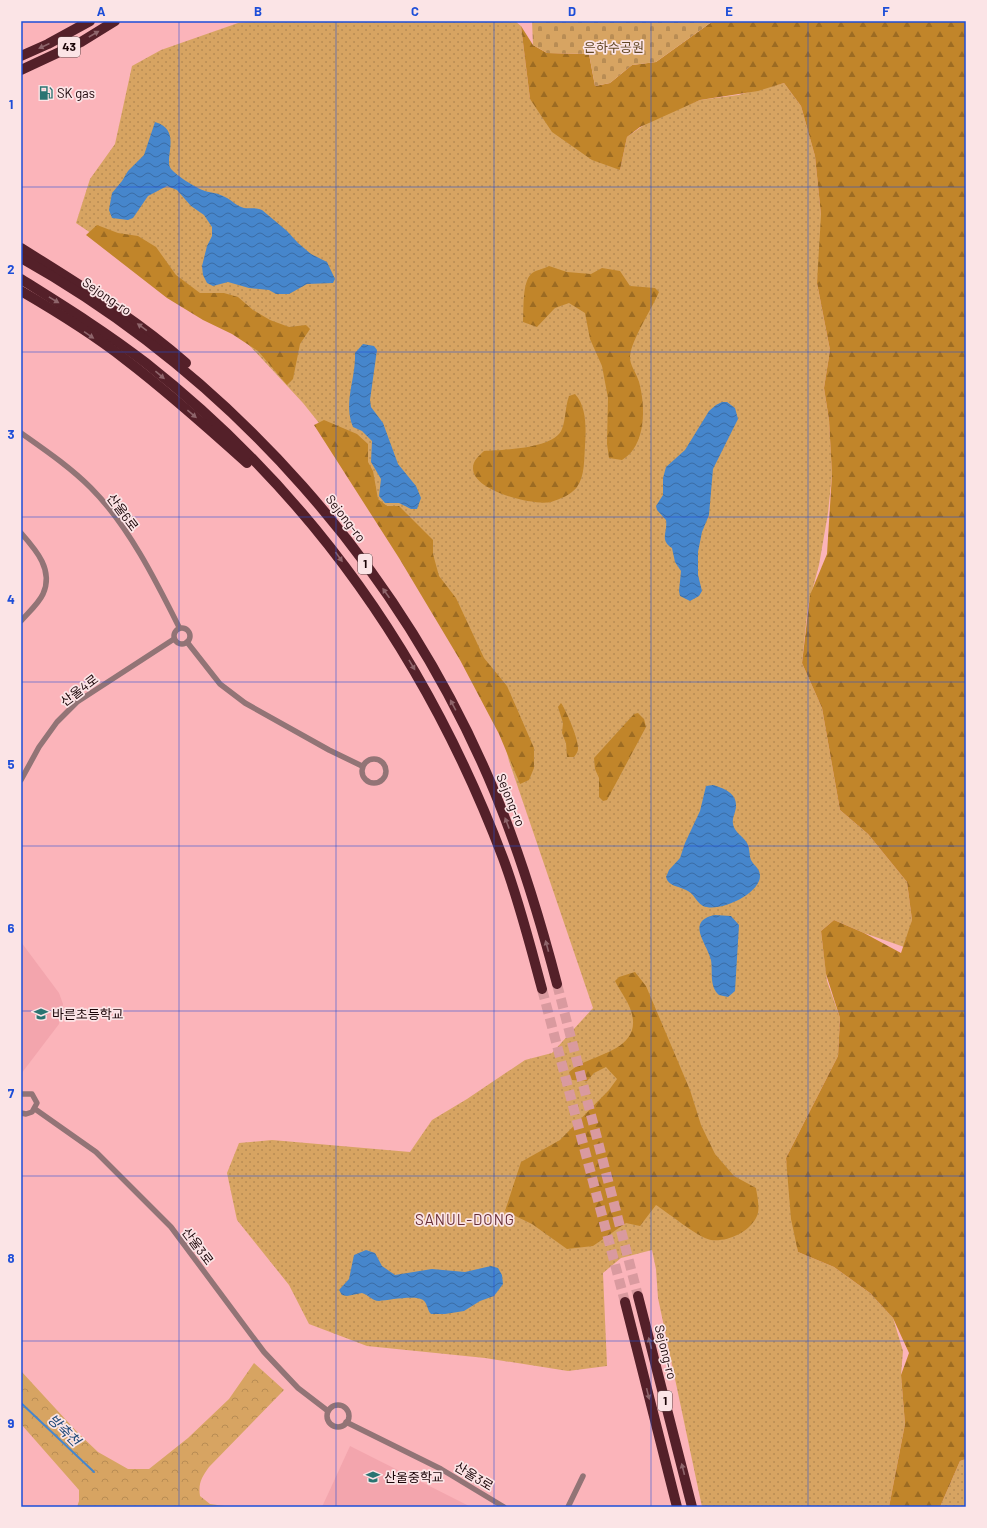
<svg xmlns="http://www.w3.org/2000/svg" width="987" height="1528" viewBox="0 0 987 1528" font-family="Barlow,'Noto Sans KR',sans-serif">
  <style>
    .built { fill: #f3a5ad }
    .grass { fill: url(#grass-dots) }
    .forest { fill: url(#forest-firs) }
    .cemetery { fill: url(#cemetery-stones) }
    .park { fill: url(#park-crowns) }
    .water { fill: url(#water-waves) }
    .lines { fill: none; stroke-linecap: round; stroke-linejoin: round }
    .stream { stroke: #4686cc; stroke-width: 2 }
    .trunk-tunnel { stroke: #d99a9f; stroke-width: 10; stroke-dasharray: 10 5; stroke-linecap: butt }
    .minor { stroke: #927476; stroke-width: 5.5 }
    .trunk { stroke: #542029; stroke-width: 10 }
    .oneway { fill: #8e656b }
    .grid { fill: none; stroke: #1d4ed8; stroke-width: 1; stroke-opacity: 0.55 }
    .labels { text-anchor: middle; stroke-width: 3.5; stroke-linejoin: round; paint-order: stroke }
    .shield { fill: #fbe4e6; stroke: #5e484b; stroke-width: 1 }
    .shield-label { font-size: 12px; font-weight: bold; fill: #1b0508 }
    .park-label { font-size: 13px; fill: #624724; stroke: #fbe4e6 }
    .poi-label { font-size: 13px; fill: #1b0508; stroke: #fbe4e6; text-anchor: start }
    .street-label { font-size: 13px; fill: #1b0508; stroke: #fbe4e6 }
    .water-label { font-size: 14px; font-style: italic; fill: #1c4877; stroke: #fbe4e6 }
    .quarter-label { font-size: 15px; letter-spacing: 1px; fill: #672d36; stroke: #fbe4e6 }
    .neatline { fill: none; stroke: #1d4ed8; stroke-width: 1.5 }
    .grid-label { font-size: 13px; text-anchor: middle; font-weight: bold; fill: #1d4ed8 }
  </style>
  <defs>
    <pattern id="grass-dots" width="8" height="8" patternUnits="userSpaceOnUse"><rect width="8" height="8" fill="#d7a462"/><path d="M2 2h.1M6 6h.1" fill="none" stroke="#b88c54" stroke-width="1.8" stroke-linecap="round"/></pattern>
    <pattern id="forest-firs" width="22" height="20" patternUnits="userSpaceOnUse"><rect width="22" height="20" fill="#c1852a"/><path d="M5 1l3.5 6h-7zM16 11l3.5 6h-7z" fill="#9c6b22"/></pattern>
    <pattern id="cemetery-stones" width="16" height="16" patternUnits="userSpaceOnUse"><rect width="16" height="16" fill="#d7a462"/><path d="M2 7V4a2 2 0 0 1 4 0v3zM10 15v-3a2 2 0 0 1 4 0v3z" fill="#b88c54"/></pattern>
    <pattern id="park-crowns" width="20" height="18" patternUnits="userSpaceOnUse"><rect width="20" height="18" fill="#d7a462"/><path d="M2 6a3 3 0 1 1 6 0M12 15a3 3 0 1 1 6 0" fill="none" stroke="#b88c54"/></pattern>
    <pattern id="water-waves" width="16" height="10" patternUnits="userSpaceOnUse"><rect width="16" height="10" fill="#4686cc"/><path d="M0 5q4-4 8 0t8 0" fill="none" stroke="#3a6ca4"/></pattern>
  </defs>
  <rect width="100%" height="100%" fill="#fbb4ba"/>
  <!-- built -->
  <g class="built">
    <polygon points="21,942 59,993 63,1004 59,1024 21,1074"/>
    <polygon points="350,1446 471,1507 322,1507"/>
  </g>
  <!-- grass -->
  <g class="grass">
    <polygon points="266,21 515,21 521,26 530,99 620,170 627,137 651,120 700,100 738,95 784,83 801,106 815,156 823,235 817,283 830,350 824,388 829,420 832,474 828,513 819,565 808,606 802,663 822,708 840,810 868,834 907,882 912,920 907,948 864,933 834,920 821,931 827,981 840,1018 838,1056 786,1158 798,1252 834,1267 870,1293 893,1318 903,1351 901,1375 905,1424 889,1507 702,1507 658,1298 656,1269 652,1250 621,1258 603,1273 607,1366 568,1371 485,1358 367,1346 309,1324 289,1285 237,1220 227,1173 239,1143 272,1140 410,1152 432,1120 467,1099 525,1060 552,1053 593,1008 509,761 493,697 375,502 327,433 303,403 236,331 76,223 90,179 115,144 132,66 161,50 238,23"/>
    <polygon points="966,1459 966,1507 940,1507 960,1461"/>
  </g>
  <!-- forest -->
  <g class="forest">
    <polygon points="713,21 966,21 966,1459 960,1461 940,1507 889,1507 905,1424 901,1375 909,1353 893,1318 870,1293 834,1267 798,1252 791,1219 786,1158 838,1056 840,1018 826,974 821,931 834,920 864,933 901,953 912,920 907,882 868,834 840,810 822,708 802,663 810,595 827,554 832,474 829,420 824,388 830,350 817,283 821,215 815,156 801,106 784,83 758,91 700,100 640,127 627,137 620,170 592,160 552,132 530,99 521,26 533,45 547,53 589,54 595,86 610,83 632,65 656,62"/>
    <polygon points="97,225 118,233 138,236 156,247 176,275 200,293 224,293 238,297 253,310 270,320 289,327 306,325 310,329 300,344 293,379 287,385 258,351 232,334 203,320 167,298 86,235"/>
    <path d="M 549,266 L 567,272 L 591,274 L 602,268 L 620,271 L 630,286 L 655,288 L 659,292 C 651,310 632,339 630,356 C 629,364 637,374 639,382 C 646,407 646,446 622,460 L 609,458 L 607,444 L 608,398 L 602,366 L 590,339 L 585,313 L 569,303 L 555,308 L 537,327 L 523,322 C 524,309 522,283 531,274 C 535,270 544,269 549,266 Z"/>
    <path d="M 575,394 C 587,407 586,429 585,446 C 584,459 585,476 577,487 C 571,495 560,499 551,502 C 534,506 472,491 473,468 C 473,460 479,456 484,451 C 501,450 555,449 562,429 C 566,419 565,407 569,396 Z"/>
    <polygon points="324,420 357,434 368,444 368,462 373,471 378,499 387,506 399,506 433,540 433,554 439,576 456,598 484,658 507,686 534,748 534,768 529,780 520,784 499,734 460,660 399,558 314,425"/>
    <path d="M 561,703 C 566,710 579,740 578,749 C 578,752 576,754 574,757 L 567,757 L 566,743 L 562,733 L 563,723 L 558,707 Z"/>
    <polygon points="638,713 644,719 646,727 607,800 603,801 599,797 599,778 595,769 594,758 634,714"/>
    <path d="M 635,972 L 646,986 L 690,1090 L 701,1125 L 715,1154 L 734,1176 L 756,1188 C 757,1196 761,1210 756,1218 C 748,1233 727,1242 711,1240 C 699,1238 667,1212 656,1205 L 640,1226 L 626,1223 L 593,1246 L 567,1249 L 532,1224 L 505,1211 L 521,1162 L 560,1140 L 609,1090 L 617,1079 L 606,1067 L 594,1073 L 587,1081 L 572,1080 L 569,1072 C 574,1068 580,1064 585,1062 C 607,1052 642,1044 631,1011 C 628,1001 620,991 615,981 L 619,977 Z"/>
  </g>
  <!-- cemetery -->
  <polygon class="cemetery" points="532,21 713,21 656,62 632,65 610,83 595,86 589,54 547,53 533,45"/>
  <!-- park -->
  <path class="park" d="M 254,1363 L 284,1390 L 209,1467 C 202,1477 198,1483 200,1496 L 210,1504 L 232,1507 L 77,1507 L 79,1501 L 79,1490 L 21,1424 L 21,1371 L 78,1433 L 98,1452 L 128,1469 L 149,1469 L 188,1438 L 229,1399 Z"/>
  <!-- water -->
  <g class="water">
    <path d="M 155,122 C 183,130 163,159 171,169 C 177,176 196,188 205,191 C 212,193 218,193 225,197 C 232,200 236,206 244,208 C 250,209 255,207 262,210 L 287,231 L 298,243 L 311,254 L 327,262 L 335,279 L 333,283 L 307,284 L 289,294 L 276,294 L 269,290 L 249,288 L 228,282 L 213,286 L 207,283 L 203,275 L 202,266 L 207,246 L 212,236 L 212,227 L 204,215 L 191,206 L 177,190 L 167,186 L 148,196 L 133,218 L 128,220 L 112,218 L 109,210 L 112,193 L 122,181 L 128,171 L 144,155 Z"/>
    <path d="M 363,344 L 374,346 L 377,350 L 370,400 L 371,407 L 383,423 L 398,464 L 416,486 L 421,498 L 417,509 L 411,509 L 399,503 L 385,503 L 379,496 L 381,479 L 371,462 L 372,441 L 362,431 L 353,427 C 343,402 356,379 355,353 Z"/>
    <path d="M 722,402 L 727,402 L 735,408 L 738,419 L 713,469 L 709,515 L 702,532 L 698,552 L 698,575 L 702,591 L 699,596 L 690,601 L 680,596 L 679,591 L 681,571 L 675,562 L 672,548 C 659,540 668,532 666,520 L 657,510 L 656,506 L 663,495 L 663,478 L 666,467 L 685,450 L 709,411 L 716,405 Z"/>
    <path d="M 713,785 C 723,788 737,793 736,806 C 736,812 732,817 733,824 C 734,832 743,836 747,843 C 750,848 749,855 751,860 C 754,866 760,868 760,876 C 760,894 719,913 703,906 C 696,902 694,893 686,890 C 678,886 668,886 666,877 L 669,870 L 680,858 L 685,843 L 700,811 L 706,786 Z"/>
    <path d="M 715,915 L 731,916 L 739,925 L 735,991 L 728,997 L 719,995 C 709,986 713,972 711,960 C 707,943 685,921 715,915 Z"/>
    <path d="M 366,1250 L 375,1253 L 382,1266 L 395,1275 L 432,1269 L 465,1272 L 491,1266 L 498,1268 L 502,1275 L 503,1284 L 494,1296 L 480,1301 L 464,1311 L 445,1314 L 431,1314 C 427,1310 428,1304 423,1300 C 416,1295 389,1300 379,1301 C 372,1301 369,1295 362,1293 L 347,1296 L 342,1295 L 339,1290 L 349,1279 L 354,1255 Z"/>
  </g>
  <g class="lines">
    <!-- stream -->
    <polyline class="stream" points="21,1403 94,1472"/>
    <!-- trunk-tunnel -->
    <g class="trunk-tunnel">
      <polyline points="557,984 638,1296"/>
      <polyline points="542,989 625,1302"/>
    </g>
    <!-- minor -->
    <g class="minor">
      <path d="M 21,433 C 45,450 70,467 91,488 C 128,525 156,581 179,627"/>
      <path d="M 21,533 C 36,550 54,570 43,594 C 39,603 28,613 21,621"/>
      <circle cx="182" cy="636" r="8"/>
      <polyline points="187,642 220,684 245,703 329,750 362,766"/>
      <circle cx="374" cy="771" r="12"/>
      <polyline points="21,780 39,747 57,722 77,702 174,639"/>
      <polyline points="21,1094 32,1094 37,1103 32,1112 26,1114 21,1113"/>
      <polyline points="35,1109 96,1152 171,1227 264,1352 298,1388 328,1411"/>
      <circle cx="338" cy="1416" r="11"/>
      <polyline points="346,1422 441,1469 504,1507"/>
      <polyline points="568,1507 583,1476"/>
    </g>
    <!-- trunk -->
    <g class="trunk">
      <polyline points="21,56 48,44 90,21"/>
      <polyline points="21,70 81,42 115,21"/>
      <path d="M 21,248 C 78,284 135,318 186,363"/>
      <path d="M 21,258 C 233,377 402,569 495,793 C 521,856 540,919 557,984"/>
      <path d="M 21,279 C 64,306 106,332 146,363 C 313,495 428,660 503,858 C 519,901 530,945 542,989"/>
      <path d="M 21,291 C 57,312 93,334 126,360 C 168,392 207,427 247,463"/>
      <polyline points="638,1296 692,1507"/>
      <polyline points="625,1302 677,1507"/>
    </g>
  </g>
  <!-- one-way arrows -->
  <defs><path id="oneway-solid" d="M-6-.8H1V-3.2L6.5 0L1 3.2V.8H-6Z"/></defs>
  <g class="oneway">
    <use href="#oneway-solid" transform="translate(94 34) rotate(-30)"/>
    <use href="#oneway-solid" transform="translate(44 46) rotate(156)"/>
    <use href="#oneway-solid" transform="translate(54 300) rotate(31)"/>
    <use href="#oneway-solid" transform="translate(142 327) rotate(-144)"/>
    <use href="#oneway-solid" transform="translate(89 335) rotate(34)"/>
    <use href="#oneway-solid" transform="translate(160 375) rotate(40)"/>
    <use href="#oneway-solid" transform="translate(192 414) rotate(40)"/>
    <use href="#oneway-solid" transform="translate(339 557) rotate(54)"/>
    <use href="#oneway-solid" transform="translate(386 593) rotate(-125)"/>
    <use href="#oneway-solid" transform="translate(412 665) rotate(59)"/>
    <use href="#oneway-solid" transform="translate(453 705) rotate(-118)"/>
    <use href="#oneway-solid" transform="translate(507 823) rotate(-111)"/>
    <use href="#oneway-solid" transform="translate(547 946) rotate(-105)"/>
    <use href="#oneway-solid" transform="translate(650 1343) rotate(-104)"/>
    <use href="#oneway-solid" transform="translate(648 1394) rotate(76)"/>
    <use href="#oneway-solid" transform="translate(683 1469) rotate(-104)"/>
  </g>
  <!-- grid -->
  <path class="grid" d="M 179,21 L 179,1507M 336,21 L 336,1507M 494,21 L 494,1507M 651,21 L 651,1507M 808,21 L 808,1507M 21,187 L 966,187M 21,352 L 966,352M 21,517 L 966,517M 21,682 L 966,682M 21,846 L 966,846M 21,1011 L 966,1011M 21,1176 L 966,1176M 21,1341 L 966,1341"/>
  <!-- icons -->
  <defs>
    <symbol id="fuel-bare" viewBox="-9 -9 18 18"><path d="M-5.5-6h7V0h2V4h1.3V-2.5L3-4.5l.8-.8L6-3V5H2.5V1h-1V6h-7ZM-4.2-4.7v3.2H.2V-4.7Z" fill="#2a7472" stroke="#fbe4e6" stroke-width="2.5" paint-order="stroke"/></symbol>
    <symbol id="school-bare" viewBox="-9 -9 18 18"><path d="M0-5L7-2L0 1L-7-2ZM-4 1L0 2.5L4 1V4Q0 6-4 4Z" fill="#2a7472" stroke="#fbe4e6" stroke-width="2.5" paint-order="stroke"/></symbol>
  </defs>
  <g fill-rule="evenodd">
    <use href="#fuel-bare" x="36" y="83" width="20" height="20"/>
    <use href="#school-bare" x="31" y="1004" width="20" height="20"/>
    <use href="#school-bare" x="363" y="1467" width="20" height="20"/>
  </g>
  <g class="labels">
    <!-- shield labels -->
    <g class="shield">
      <rect x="58" y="37" width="22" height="20" rx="3"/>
      <rect x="358" y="554" width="14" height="20" rx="3"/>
      <rect x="658" y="1391" width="14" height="20" rx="3"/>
    </g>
    <g class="shield-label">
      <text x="69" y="51">43</text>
      <text x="365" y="568">1</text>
      <text x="665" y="1405">1</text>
    </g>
    <!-- park labels -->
    <g class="park-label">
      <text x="614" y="52">은하수공원</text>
    </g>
    <!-- poi labels -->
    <g class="poi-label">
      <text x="57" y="98">SK gas</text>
      <text x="52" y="1019">바른초등학교</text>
      <text x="384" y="1482">산울중학교</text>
    </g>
    <!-- street labels -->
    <g class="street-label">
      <text transform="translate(107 296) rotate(34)" y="5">Sejong-ro</text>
      <text transform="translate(123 512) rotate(53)" y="5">산울6로</text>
      <text transform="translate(346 518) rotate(52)" y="5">Sejong-ro</text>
      <text transform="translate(79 690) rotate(-37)" y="5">산울4로</text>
      <text transform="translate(511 800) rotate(68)" y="5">Sejong-ro</text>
      <text transform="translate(198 1246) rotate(53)" y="5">산울3로</text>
      <text transform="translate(666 1352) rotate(76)" y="5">Sejong-ro</text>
      <text transform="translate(474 1476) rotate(31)" y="5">산울3로</text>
    </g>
    <!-- water labels -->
    <g class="water-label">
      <text transform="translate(64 1430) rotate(44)" y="5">방축천</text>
    </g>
    <!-- quarter labels -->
    <g class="quarter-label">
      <text x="465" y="1225">SANUL-DONG</text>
    </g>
  </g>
  <!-- border -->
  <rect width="987" height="1528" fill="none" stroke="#fbe4e6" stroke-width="44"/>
  <rect x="22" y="22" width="943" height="1484" class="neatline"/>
  <g class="grid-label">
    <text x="101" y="16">A</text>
    <text x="258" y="16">B</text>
    <text x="415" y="16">C</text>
    <text x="572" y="16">D</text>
    <text x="729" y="16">E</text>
    <text x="886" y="16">F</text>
    <text x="11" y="109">1</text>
    <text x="11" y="274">2</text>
    <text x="11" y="439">3</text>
    <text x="11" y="604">4</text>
    <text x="11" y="769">5</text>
    <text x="11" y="933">6</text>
    <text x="11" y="1098">7</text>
    <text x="11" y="1263">8</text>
    <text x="11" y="1428">9</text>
  </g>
</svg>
